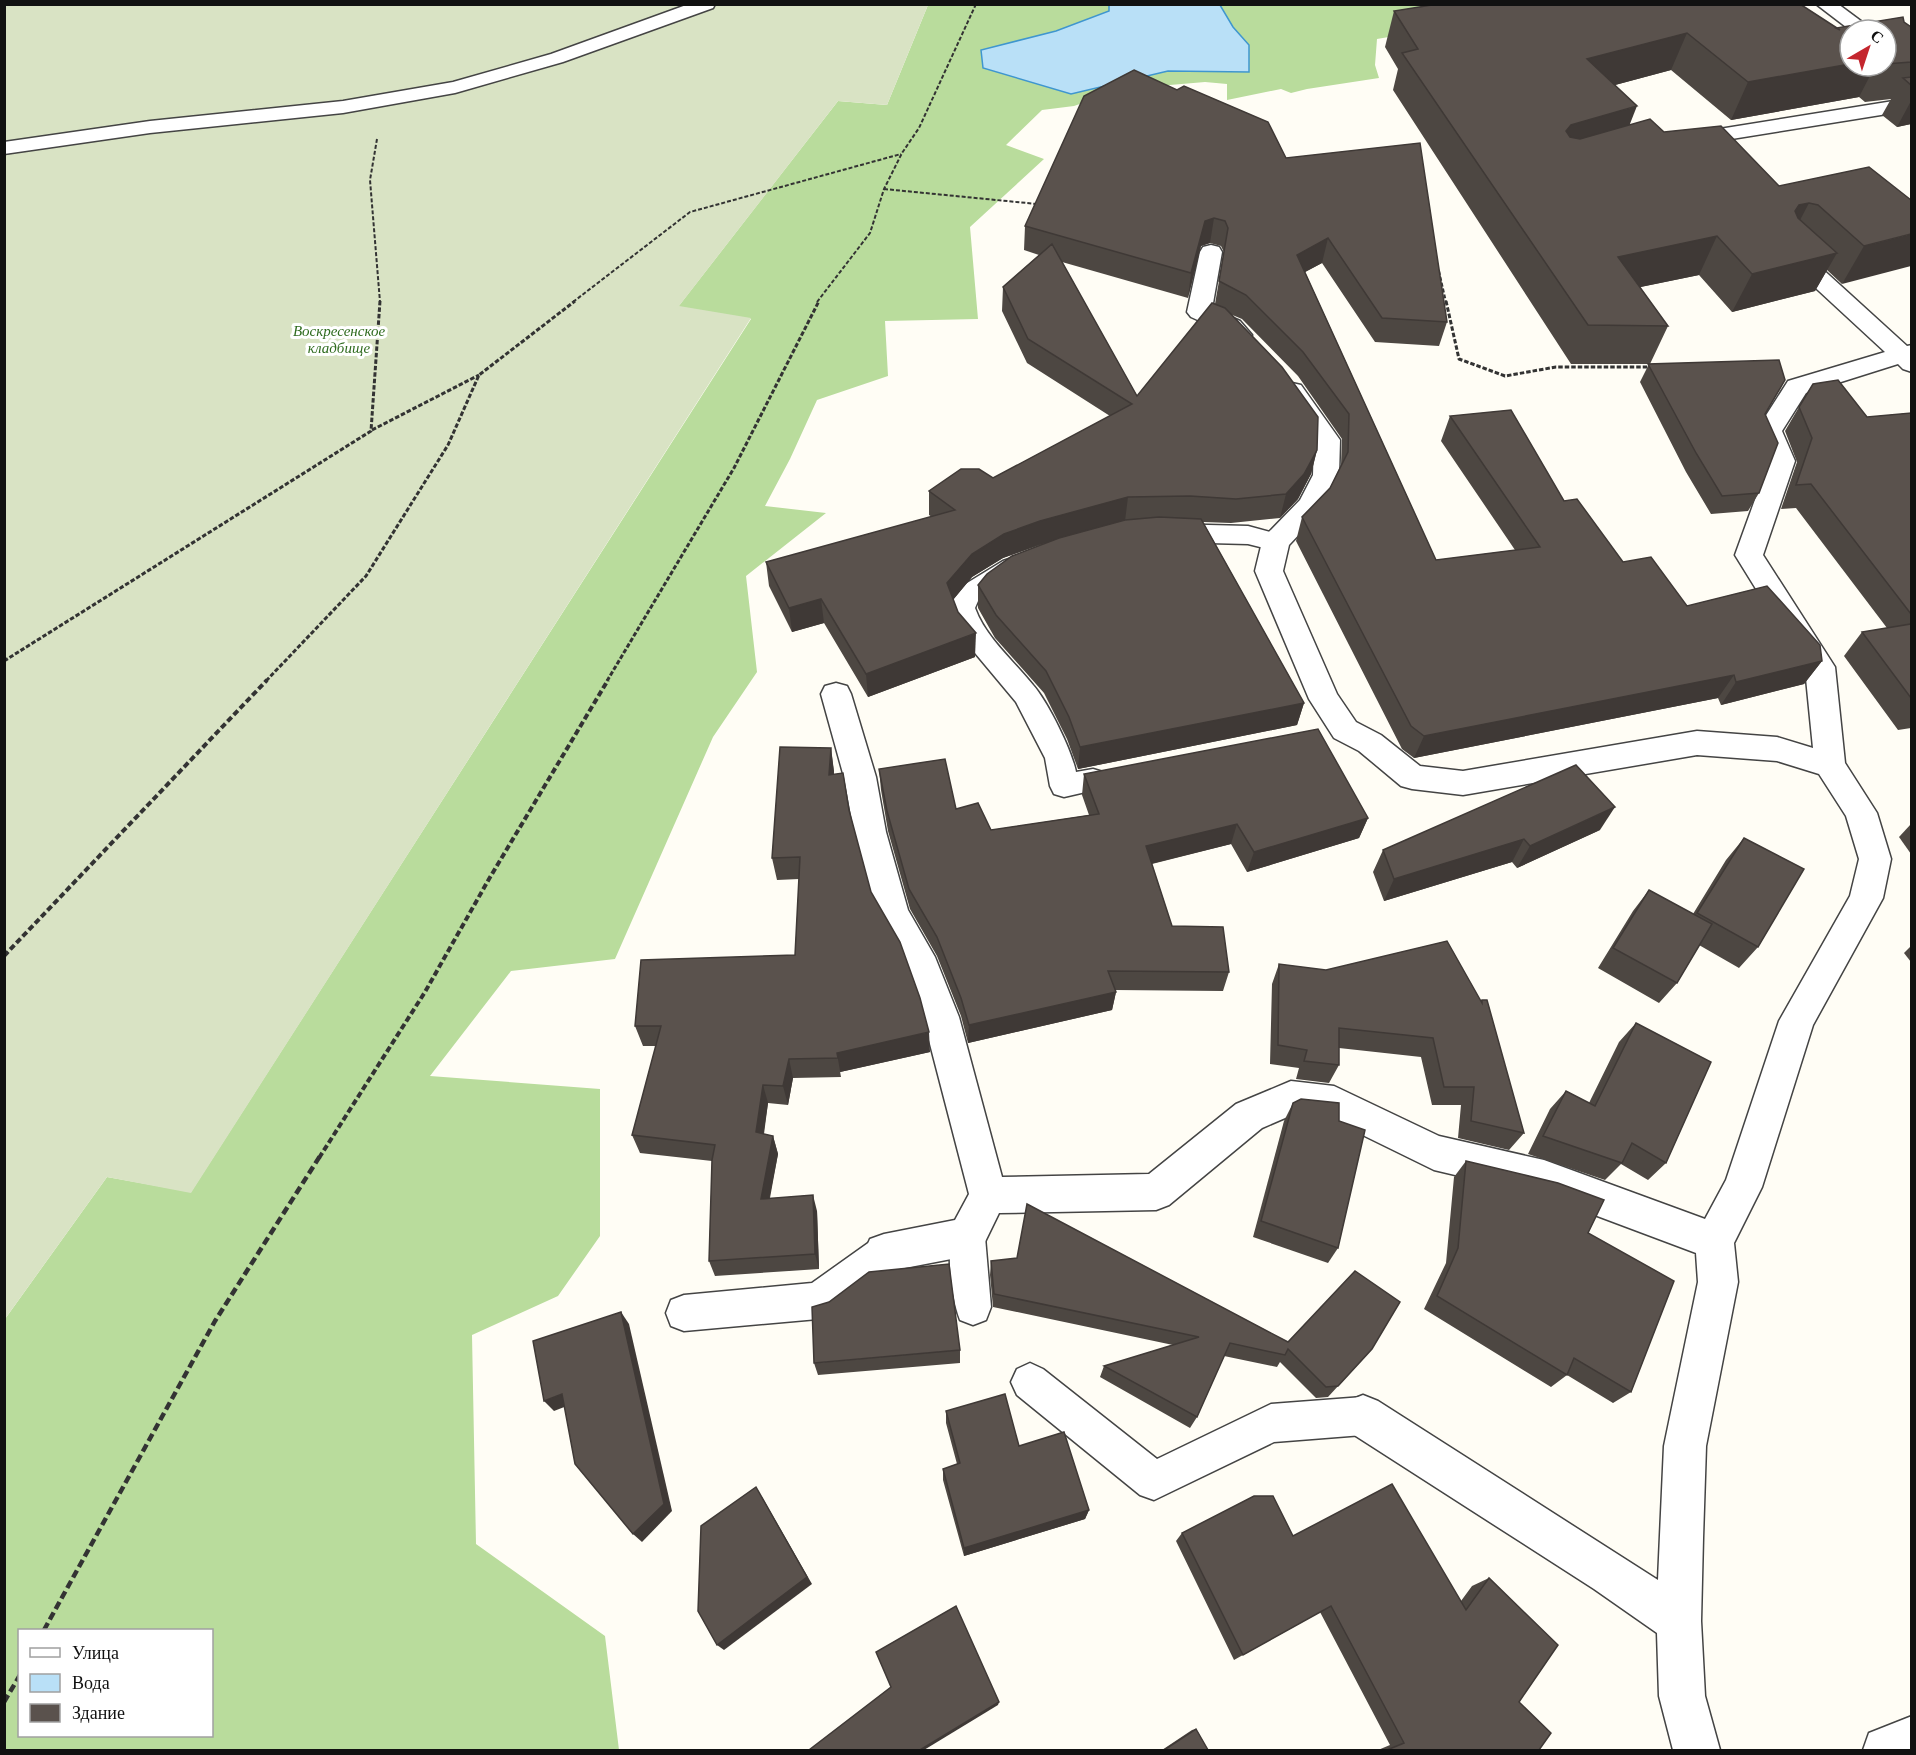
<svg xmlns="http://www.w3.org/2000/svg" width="1916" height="1755" viewBox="0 0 1916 1755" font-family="Georgia,serif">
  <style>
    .forest { fill: #b9dc9c; fill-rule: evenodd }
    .cemetery { fill: #d9e3c4 }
    .water { fill: #b9e0f7; stroke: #3f96cf; stroke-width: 1.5 }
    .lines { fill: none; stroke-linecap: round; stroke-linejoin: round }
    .lane-casing { stroke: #444; stroke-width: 3 }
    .street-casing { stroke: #444; stroke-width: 3 }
    .path-far3 { stroke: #333; stroke-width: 2; stroke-dasharray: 4 2; stroke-linecap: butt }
    .path-far2 { stroke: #333; stroke-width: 3; stroke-dasharray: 4.5 2; stroke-linecap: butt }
    .path-far1 { stroke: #333; stroke-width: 4; stroke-dasharray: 6 3; stroke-linecap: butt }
    .path { stroke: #333; stroke-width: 4.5; stroke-dasharray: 8 4; stroke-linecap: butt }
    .lane { fill: #fff; fill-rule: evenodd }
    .street { fill: #fff; fill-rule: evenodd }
    .wall { fill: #4d4742; fill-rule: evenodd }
    .shaded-wall { fill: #3f3936 }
    .building { fill: #5a524d; stroke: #3f3936; stroke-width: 1.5 }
    .labels { text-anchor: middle; stroke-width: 6; stroke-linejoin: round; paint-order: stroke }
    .far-park-label { font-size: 15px; font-style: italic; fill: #2f6b1f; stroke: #fff }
  </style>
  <rect width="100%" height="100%" fill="#fffdf5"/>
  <!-- forest -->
  <path class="forest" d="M 1459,4 L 1465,24 L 1377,39 L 1375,65 L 1379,78 L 1307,89 L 1291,93 L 1281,89 L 1227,100 L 1227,84 L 1205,82 L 1123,89 L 1074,106 L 1042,110 L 1006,145 L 1044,159 L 970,227 L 978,319 L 885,321 L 888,376 L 817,400 L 790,459 L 765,506 L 826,513 L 746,576 L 757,672 L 713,737 L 615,959 L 511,971 L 430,1076 L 600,1089 L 600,1236 L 558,1296 L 472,1335 L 476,1544 L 605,1636 L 619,1750 L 5,1750 L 5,1319 L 107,1177 L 191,1192 L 751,319 L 678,307 L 838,101 L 887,105 L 928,5 ZM 20,1630 L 212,1630 L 212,1736 L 20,1736 Z"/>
  <!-- cemetery -->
  <polygon class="cemetery" points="5,5 928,5 887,105 838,101 679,306 751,318 191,1193 107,1177 5,1319"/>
  <!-- water -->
  <polygon class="water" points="1109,5 1220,5 1233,27 1249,45 1249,72 1168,71 1071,94 983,68 981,50 1056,31 1109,11"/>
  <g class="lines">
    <defs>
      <g id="lane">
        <polygon points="689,4 715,4 713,8 563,62 455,93 343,113 150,133 4,154 4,142 150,121 343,101 453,82 551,54"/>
        <polygon points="1912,98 1912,110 1688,146 1681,144 1678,140 1681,136 1688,134"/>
        <polygon points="1169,524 1248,526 1285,536 1289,542 1285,548 1276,551 1248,544 1169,542 1160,539 1157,533 1160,527"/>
        <path d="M 1012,558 L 1021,561 L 1025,567 L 1021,573 L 978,601 L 975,608 C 986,638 1013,660 1033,685 C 1048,702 1072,751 1076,772 L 1093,769 L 1103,772 L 1107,780 L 1103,788 L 1064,797 L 1054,794 L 1050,786 L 1045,758 L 1016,702 L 960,635 L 949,608 L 959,588 L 1003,561 Z"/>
        <path d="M 967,1220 L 979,1225 L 985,1237 L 991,1307 L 986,1320 L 973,1325 L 960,1320 C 951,1298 945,1246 955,1225 Z"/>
        <polygon points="884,1236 897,1241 902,1253 897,1265 831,1314 818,1319 684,1331 671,1326 666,1313 671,1300 684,1295 812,1283 871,1241"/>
        <polygon points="1030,1363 1043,1369 1157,1459 1271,1404 1363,1397 1376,1403 1382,1416 1376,1429 1363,1435 1274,1442 1154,1500 1140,1495 1017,1395 1011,1382 1017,1369"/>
      </g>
      <g id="street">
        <polygon points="1816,4 1838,4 1873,30 1850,30"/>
        <polygon points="1788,243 1796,245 1907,346 1912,345 1912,372 1903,369 1898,364 1806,393 1782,431 1795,461 1763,555 1835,667 1845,763 1877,813 1891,859 1883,898 1813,1025 1762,1187 1734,1243 1738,1282 1706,1446 1703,1538 1701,1621 1705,1696 1720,1750 1673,1750 1659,1696 1657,1633 1594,1589 1348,1431 1342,1416 1348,1401 1363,1395 1378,1401 1658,1580 1664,1446 1698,1282 1696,1253 1544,1196 1434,1170 1330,1119 1292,1115 1262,1128 1169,1205 1156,1210 999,1213 981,1250 967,1256 884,1272 870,1267 864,1253 870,1239 884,1234 955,1220 969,1194 923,1017 903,962 875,913 854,832 844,777 821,694 825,686 836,683 847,686 851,694 876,777 886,832 908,910 935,957 959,1017 1002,1177 1149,1174 1236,1104 1291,1081 1334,1086 1439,1136 1544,1160 1705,1219 1726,1180 1779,1021 1850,896 1859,859 1846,816 1819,774 1777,761 1697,755 1463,795 1412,789 1401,786 1359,751 1334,738 1309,699 1255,571 1262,542 1266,535 1300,500 1313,475 1314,441 1279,391 1283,385 1292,383 1301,385 1340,440 1339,475 1321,511 1289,545 1283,571 1337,694 1356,722 1381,735 1420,766 1463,771 1697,731 1777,737 1813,748 1805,668 1735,555 1769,461 1756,431 1788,381 1885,352 1780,255 1777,250 1780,245"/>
        <polygon points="1211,245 1219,247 1222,252 1212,309 1240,321 1252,335 1249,340 1240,342 1231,340 1222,331 1191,317 1187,312 1200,252 1203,247"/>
        <polygon points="1912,1716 1912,1750 1863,1750 1869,1733"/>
      </g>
    </defs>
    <!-- lane casing -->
    <use href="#lane" class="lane-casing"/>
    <!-- street casing -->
    <use href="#street" class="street-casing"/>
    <!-- path-far3 -->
    <g class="path-far3">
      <polyline points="377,139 370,180 380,302"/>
      <polyline points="884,189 1037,204"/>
      <polyline points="1439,271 1446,302"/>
      <polyline points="573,302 690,212 901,154"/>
      <polyline points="817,302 870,233 884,189 902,153 919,128 976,4"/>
    </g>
    <!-- path-far2 -->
    <g class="path-far2">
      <polyline points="1446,301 1459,359 1505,376 1556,367 1651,367"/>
      <polyline points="372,430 479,375"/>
      <polyline points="4,661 371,431 380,301"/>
      <polyline points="266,681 366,576 448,445 479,375 575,301"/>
      <polyline points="607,681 734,468 819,301"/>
    </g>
    <!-- path-far1 -->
    <g class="path-far1">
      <polyline points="4,956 267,680"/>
      <polyline points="319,1158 425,992 489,879 608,680"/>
    </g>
    <!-- path -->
    <g class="path">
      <polyline points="44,1630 215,1321 320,1156"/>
      <polyline points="4,1702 20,1675"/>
    </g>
    <!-- lane -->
    <use href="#lane" class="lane"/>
    <!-- street -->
    <use href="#street" class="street"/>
  </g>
  <!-- wall -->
  <g class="wall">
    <path d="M 1394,11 L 1836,28 L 1904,22 L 1911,27 L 1911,124 L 1897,127 L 1882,115 L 1891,99 L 1865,102 L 1859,97 L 1731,120 L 1671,70 L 1615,85 L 1630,124 L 1664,132 L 1779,186 L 1911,200 L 1842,284 L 1827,270 L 1815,291 L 1732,312 L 1699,275 L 1640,287 L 1668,326 L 1650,364 L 1765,414 L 1759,493 L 1748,511 L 1711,514 L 1686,472 L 1640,382 L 1649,364 L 1571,364 L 1393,90 L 1398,69 L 1385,47 ZM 1886,30 L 1886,66 L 1850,66 Z"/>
    <path d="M 1286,158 L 1447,322 L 1439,346 L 1375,342 L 1322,263 L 1305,272 L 1436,560 L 1515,550 L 1441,441 L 1450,416 L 1564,501 L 1623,562 L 1687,606 L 1822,661 L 1804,684 L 1721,705 L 1718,698 L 1414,758 L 1402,749 L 1296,541 L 1302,517 L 1330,488 L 1341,465 L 1342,439 L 1298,376 L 1242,319 L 1230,314 L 1317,450 L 1311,474 L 1298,499 L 1280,518 L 1231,523 L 1203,522 L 1304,703 L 1297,725 L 1078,769 L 1067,739 L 1044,693 L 995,638 L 978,608 L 978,585 L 1046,543 L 1003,558 L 972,577 L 953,600 L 975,657 L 868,697 L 824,623 L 792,632 L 769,586 L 766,562 L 932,517 L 929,515 L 929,491 L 993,478 L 1110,416 L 1027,363 L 1002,311 L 1003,287 L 1039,255 L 1024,250 L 1025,226 ZM 1210,243 L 1221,246 L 1224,252 L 1215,304 L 1137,396 L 1062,262 L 1188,298 L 1201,246 Z"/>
    <polygon points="1799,407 1867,417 1911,413 1911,728 1898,730 1844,656 1862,632 1887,628 1796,508 1781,509 1797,462 1785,431"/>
    <polygon points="831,748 834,774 849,810 871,892 930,1052 840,1072 841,1077 793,1078 788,1105 768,1103 764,1134 773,1136 778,1154 770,1198 817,1211 819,1269 715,1276 709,1261 712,1161 640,1153 632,1135 656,1046 643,1046 635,1026 795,955 799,879 777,880 772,858"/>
    <polygon points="879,769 956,809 991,830 1089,815 1082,795 1084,774 1368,818 1359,838 1247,872 1231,844 1152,864 1172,926 1229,972 1223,991 1115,990 1116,992 1112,1010 968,1043 961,1016 937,956 910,909 888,831 881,790"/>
    <polygon points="1911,824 1911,854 1899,837"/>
    <polygon points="1600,830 1517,868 1512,862 1384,901 1373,872 1383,850"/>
    <polygon points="1744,838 1758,947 1739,968 1699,945 1677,983 1659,1003 1598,968 1633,911 1649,890 1693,914 1726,860"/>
    <polygon points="1911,946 1911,962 1904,953"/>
    <polygon points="1279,964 1481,1002 1482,1000 1524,1133 1509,1150 1458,1138 1461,1105 1432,1105 1421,1057 1339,1048 1339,1065 1329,1083 1296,1079 1299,1068 1270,1064 1272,984"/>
    <polygon points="1636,1023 1666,1163 1648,1180 1621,1164 1605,1180 1528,1154 1550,1109 1566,1091 1589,1103 1619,1042"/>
    <polygon points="1293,1103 1338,1248 1328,1263 1253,1237 1284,1121"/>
    <polygon points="1466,1161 1588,1233 1631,1392 1613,1403 1567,1375 1551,1387 1424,1309 1446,1263 1454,1177"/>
    <polygon points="991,1261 1288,1342 1372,1349 1328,1397 1316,1398 1280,1362 1277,1367 1224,1356 1197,1417 1190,1428 1100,1377 1104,1366 1173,1345 993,1307 990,1275"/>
    <polygon points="960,1350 960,1363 818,1375 814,1363"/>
    <polygon points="946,1411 1019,1446 1089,1510 1085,1519 964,1556 943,1480 943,1469 957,1464 946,1423"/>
    <polygon points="1182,1533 1293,1536 1461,1601 1472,1586 1489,1578 1519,1702 1539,1750 1378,1750 1390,1745 1320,1612 1234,1660 1176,1541"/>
    <polygon points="1196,1729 1208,1750 1162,1750 1192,1730"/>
  </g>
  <!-- shaded-wall -->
  <g class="shaded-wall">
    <polygon points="1687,33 1671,70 1574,96 1587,59"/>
    <polygon points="1850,64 1850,66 1875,66 1859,97 1731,120 1748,82"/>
    <polygon points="1911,101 1911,124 1897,127"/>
    <polygon points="1637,106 1622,144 1557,163 1566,131 1571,125"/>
    <polygon points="1809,203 1789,241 1795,211 1799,205"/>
    <polygon points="1214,218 1210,243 1201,246 1188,298 1191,273 1205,221"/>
    <polygon points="1911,234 1911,266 1842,284 1864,246"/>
    <polygon points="1717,236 1699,275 1602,295 1618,257"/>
    <polygon points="1328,238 1322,263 1292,279 1297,255"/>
    <polygon points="1837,253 1815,291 1732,312 1752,274"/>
    <polygon points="1317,450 1311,474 1298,499 1280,518 1286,494"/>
    <polygon points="1128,497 1125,521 1038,545 1003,558 972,577 947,607 947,583 972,554 1004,534 1040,521"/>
    <polygon points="821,599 824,623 792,632 789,608"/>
    <polygon points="976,633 975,657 868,697 866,674"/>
    <polygon points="1822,661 1804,684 1721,705 1736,682"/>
    <polygon points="1734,675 1718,698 1414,758 1424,736"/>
    <polygon points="1304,703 1297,725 1078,769 1080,747"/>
    <polygon points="831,748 834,771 832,797 829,775"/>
    <polygon points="1615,807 1600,830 1517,868 1530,846"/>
    <polygon points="1368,818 1359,838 1247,872 1254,852"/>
    <polygon points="1237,824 1231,844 1142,866 1146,846"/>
    <polygon points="1524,839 1512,862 1384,901 1394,879"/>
    <polygon points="1116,992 1112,1010 968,1043 969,1025"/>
    <polygon points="929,1032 930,1052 840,1072 841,1077 837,1053"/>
    <polygon points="789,1059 793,1078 788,1105 783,1086"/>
    <polygon points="763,1085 768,1103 761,1150 756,1132"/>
    <polygon points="773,1136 778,1154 766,1215 761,1199"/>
    <polygon points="813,1195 817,1211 819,1269 815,1254"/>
    <polygon points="621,1312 629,1324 672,1511 642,1542 633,1534"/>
    <polygon points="562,1394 572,1404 554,1411 544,1401"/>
    <polygon points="762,1497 812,1584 724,1650 717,1645"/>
    <polygon points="1089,1510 1085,1519 964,1556 964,1548"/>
    <polygon points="999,1702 998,1705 924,1750 920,1750"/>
  </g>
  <!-- building -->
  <g class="building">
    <polygon points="1438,4 1800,4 1840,30 1836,28 1903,17 1904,22 1911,27 1911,62 1886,64 1886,30 1850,30 1850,64 1748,82 1687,33 1587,59 1637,106 1571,125 1566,131 1570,137 1580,139 1650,119 1664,132 1721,126 1779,186 1869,167 1911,200 1911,234 1864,246 1818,205 1809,203 1799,205 1795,211 1798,218 1837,253 1752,274 1717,236 1618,257 1668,326 1588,325 1402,53 1418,49 1394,11"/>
    <polygon points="1134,70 1177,90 1184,86 1268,122 1286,158 1420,143 1447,322 1382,318 1328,238 1297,255 1436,560 1540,547 1450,416 1511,410 1564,501 1577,499 1623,562 1651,557 1687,606 1767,586 1820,645 1822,661 1736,682 1734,675 1424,736 1411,726 1302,517 1330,488 1348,452 1349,414 1303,352 1246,295 1219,281 1228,228 1225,221 1214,218 1205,221 1191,273 1025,226 1084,96"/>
    <polygon points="1911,77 1911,85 1903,78"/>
    <polygon points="1052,244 1137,396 1212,303 1225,308 1282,367 1318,417 1317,450 1304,474 1286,494 1236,499 1190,496 1128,497 1040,521 1004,534 972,554 947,583 958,612 976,633 866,674 821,599 789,608 766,562 955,510 929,491 961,469 979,469 993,478 1132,404 1028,339 1003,287"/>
    <polygon points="1779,360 1785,380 1765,414 1778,443 1759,493 1722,496 1696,453 1648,364"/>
    <polygon points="1838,380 1867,417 1911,413 1911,614 1811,484 1796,485 1812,438 1799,407 1813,384"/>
    <polygon points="1159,517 1201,519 1304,703 1080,747 1069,717 1046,671 996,615 978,585 987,574 1012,556 1059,538 1125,520"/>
    <polygon points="1911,624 1911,698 1862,632"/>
    <polygon points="1318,729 1368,818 1254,852 1237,824 1146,846 1172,926 1223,927 1229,972 1108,971 1116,992 969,1025 961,998 937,937 909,889 887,811 879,769 945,759 956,809 978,803 991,830 1099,814 1084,774"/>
    <polygon points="780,747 831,748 829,775 843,773 849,810 871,892 900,942 920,998 929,1032 837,1053 838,1058 789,1059 783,1086 763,1085 756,1132 773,1136 761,1199 813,1195 815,1254 709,1261 712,1160 715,1145 632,1135 661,1026 635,1026 641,960 795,955 800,857 772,858"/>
    <polygon points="1576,765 1615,807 1530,846 1524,839 1394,879 1383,850"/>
    <polygon points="1744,838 1804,869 1758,947 1697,913"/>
    <polygon points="1649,890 1712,924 1677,983 1613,948"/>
    <polygon points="1447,941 1482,1003 1482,1000 1487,1000 1524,1133 1471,1121 1474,1087 1444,1087 1433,1038 1339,1028 1339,1065 1304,1061 1307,1050 1278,1045 1279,964 1326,970"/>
    <polygon points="1636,1023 1711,1062 1666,1163 1632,1143 1622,1163 1543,1136 1566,1091 1595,1106"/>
    <polygon points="1301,1099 1339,1103 1339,1121 1365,1130 1338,1248 1261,1221 1293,1103"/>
    <polygon points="1466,1161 1558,1183 1604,1200 1588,1233 1674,1281 1631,1392 1574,1358 1567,1375 1437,1296 1458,1248"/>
    <polygon points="1027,1204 1288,1342 1355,1271 1400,1302 1372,1349 1338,1386 1326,1387 1288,1349 1285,1355 1230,1343 1197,1417 1104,1366 1199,1337 994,1294 991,1261 1017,1258"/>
    <polygon points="949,1264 960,1350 814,1363 812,1307 829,1302 869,1272"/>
    <polygon points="621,1312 664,1504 633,1534 575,1464 562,1394 544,1401 533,1341"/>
    <polygon points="1005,1394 1019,1446 1064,1432 1089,1510 964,1548 943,1469 960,1463 946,1411"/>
    <polygon points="1392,1484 1466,1610 1489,1578 1558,1645 1519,1702 1551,1733 1539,1750 1387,1750 1404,1743 1331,1606 1243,1655 1182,1533 1254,1496 1273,1496 1293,1536"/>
    <polygon points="756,1487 807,1577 717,1645 698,1611 701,1526"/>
    <polygon points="956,1606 999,1702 920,1750 809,1750 891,1687 876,1652"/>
    <polygon points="1196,1729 1208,1750 1164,1750"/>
  </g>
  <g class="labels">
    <!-- far-park labels -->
    <g class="far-park-label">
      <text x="339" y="336">Воскресенское<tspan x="339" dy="17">кладбище</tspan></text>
    </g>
  </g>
  <!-- border -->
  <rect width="1916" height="1755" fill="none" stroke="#111111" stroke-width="12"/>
  <!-- legend -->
  <rect x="18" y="1629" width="195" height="108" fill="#ffffff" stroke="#a0a0a0" stroke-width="1.5"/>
  <rect x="30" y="1648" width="30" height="9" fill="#ffffff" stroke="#a0a0a0" stroke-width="1.5"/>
  <text x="72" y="1659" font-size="18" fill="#111111">Улица</text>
  <rect x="30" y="1674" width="30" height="18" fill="#b9e0f7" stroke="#a0a0a0" stroke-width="1.5"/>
  <text x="72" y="1689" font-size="18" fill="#111111">Вода</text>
  <rect x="30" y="1704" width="30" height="18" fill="#5a524d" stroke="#a0a0a0" stroke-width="1.5"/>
  <text x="72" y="1719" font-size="18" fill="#111111">Здание</text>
  <!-- north arrow -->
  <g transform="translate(1868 48) rotate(39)"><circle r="28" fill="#ffffff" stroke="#a0a0a0" stroke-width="1.5"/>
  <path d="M0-4.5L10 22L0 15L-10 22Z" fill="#c4262e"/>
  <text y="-9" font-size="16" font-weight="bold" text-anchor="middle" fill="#111111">С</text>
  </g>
</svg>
